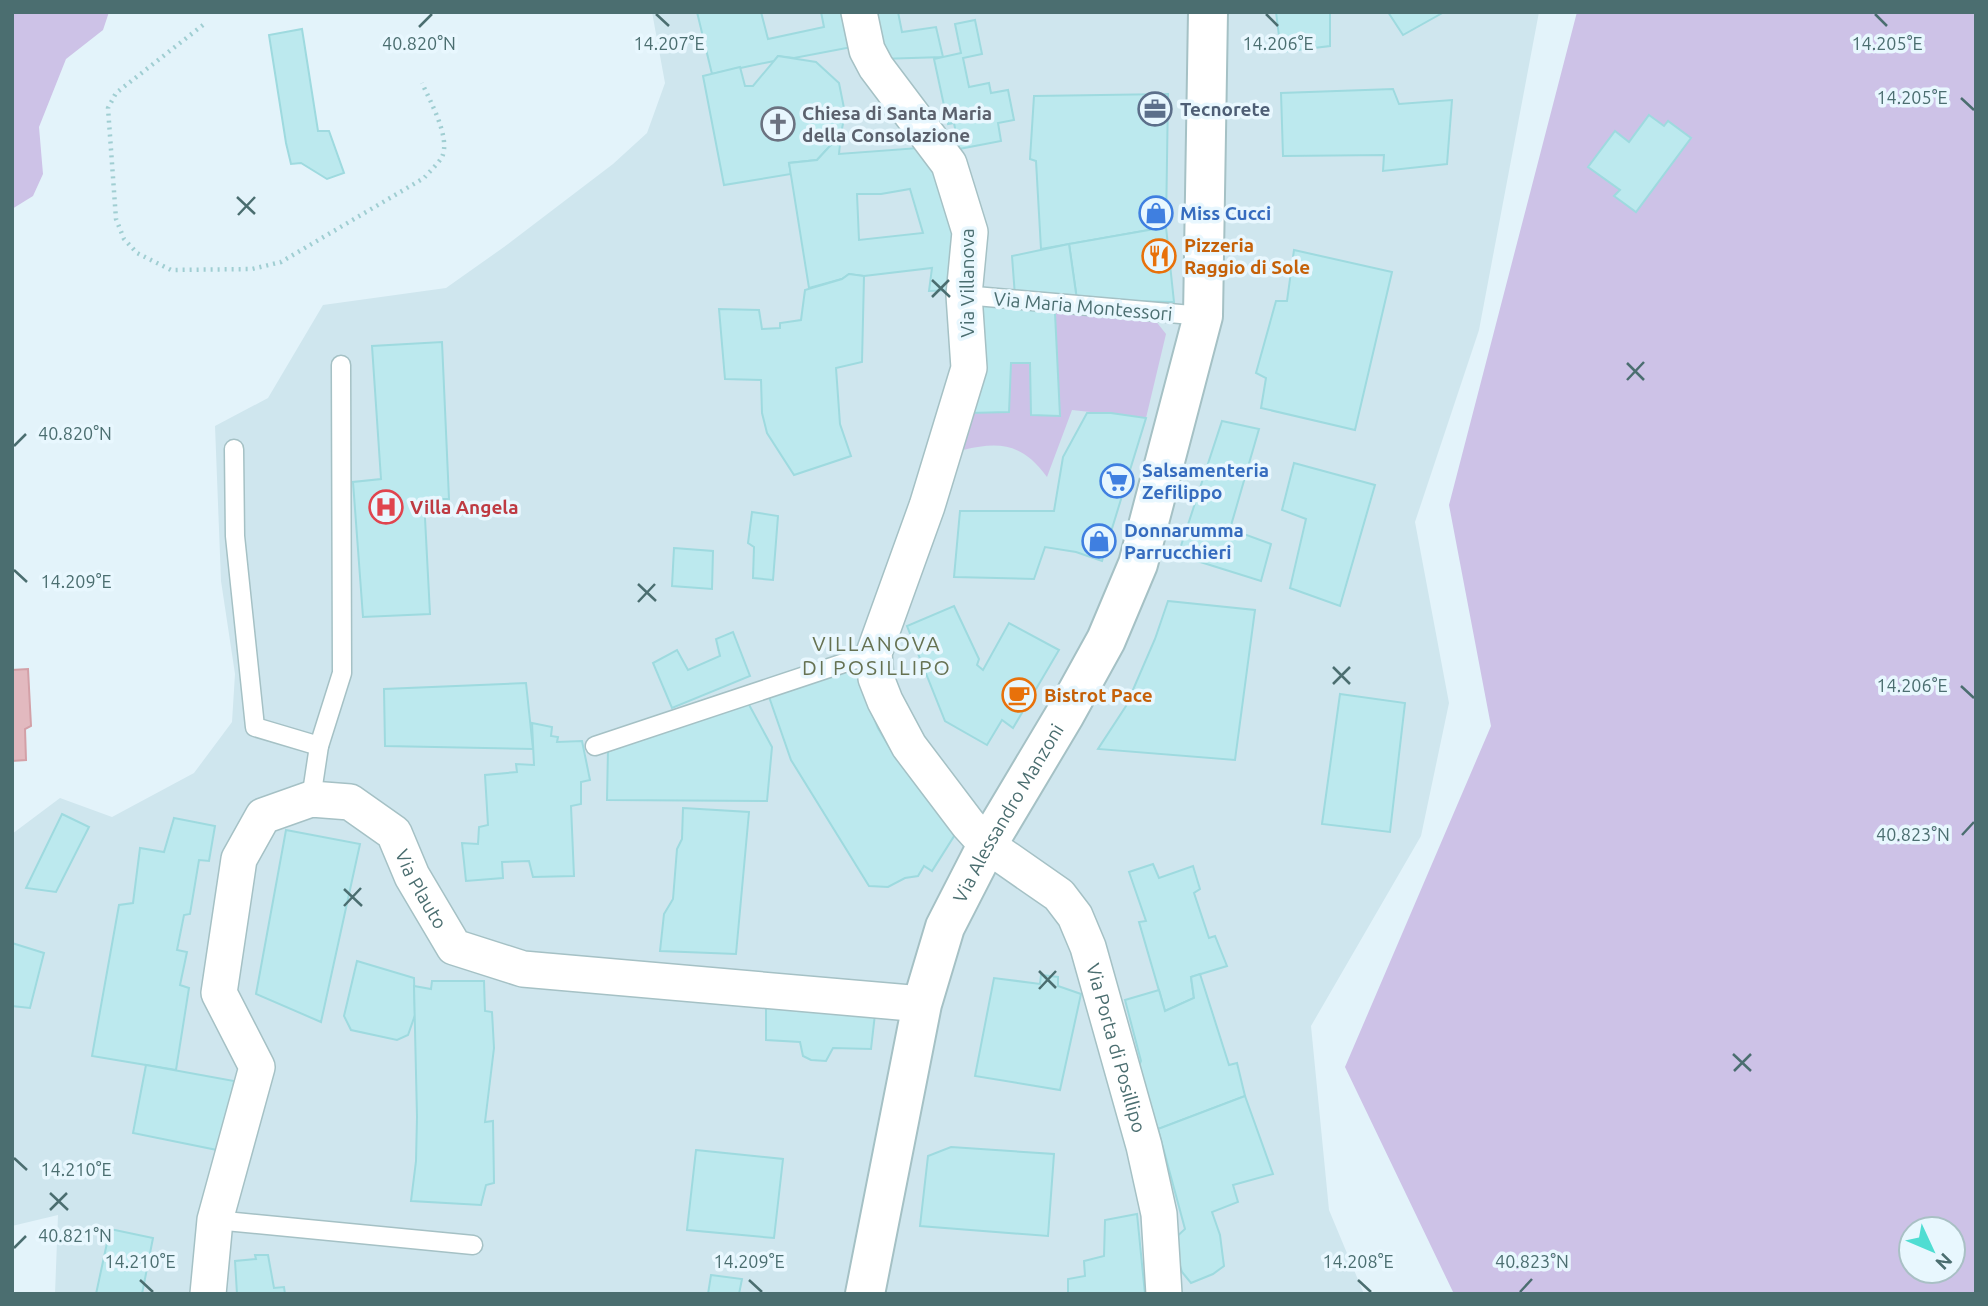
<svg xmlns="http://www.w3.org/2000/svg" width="1988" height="1306" viewBox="0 0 1988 1306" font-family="Ubuntu,sans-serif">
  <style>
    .residential { fill: #cfe6ee }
    .green { fill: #cdc2e7; fill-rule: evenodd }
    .water { fill: #e2b9bf; stroke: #d3a0a7; stroke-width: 2 }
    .building { fill: #bce9ee; stroke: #9edadf; stroke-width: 2; fill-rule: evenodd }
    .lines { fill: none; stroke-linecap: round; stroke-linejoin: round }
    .service-casing { stroke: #a5c1c5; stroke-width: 21 }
    .minor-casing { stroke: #a5c1c5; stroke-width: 38 }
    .tertiary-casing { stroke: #a5c1c5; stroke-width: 42 }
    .path { stroke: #a0ced2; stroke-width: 4.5; stroke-dasharray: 2 5; stroke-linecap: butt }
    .service { stroke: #fff; stroke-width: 18 }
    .minor { stroke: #fff; stroke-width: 35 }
    .tertiary { stroke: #fff; stroke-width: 38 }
    .ticks { fill: none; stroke: #4b6e70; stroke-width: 2.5 }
    .labels { text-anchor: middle; stroke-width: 7; stroke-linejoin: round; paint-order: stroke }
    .service-label { font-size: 19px; font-weight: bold; fill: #4e5e75; stroke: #e8f7fe; text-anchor: start }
    .worship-label { font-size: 19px; font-weight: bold; fill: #5b616d; stroke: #e8f7fe; text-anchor: start }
    .shop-label { font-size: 19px; font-weight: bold; fill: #366cbe; stroke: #e8f7fe; text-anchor: start }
    .food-label { font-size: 19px; font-weight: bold; fill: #c56008; stroke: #e8f7fe; text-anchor: start }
    .street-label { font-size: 19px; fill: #4b6e70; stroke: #e8f7fe }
    .health-label { font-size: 19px; font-weight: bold; fill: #be3a42; stroke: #e8f7fe; text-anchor: start }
    .neighbourhood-label { font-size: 21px; letter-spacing: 2px; fill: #667252; stroke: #e8f7fe }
    .ticks-label { font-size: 18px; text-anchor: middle; fill: #4b6e70; stroke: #e8f7fe; stroke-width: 7; stroke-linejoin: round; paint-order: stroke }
  </style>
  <rect width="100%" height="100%" fill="#e3f3fa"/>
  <!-- residential -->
  <polygon class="residential" points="652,12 1539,12 1479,330 1415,522 1449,703 1421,836 1311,1026 1329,1210 1364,1294 55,1294 58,1215 12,1226 12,834 60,798 112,817 194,773 232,722 235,674 221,581 215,426 268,398 323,305 446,288 504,247 613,164 647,133 665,83"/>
  <!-- green -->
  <g class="green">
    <polygon points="12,12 109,12 103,30 66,59 39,127 43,174 33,196 12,209"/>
    <path d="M 1577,12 L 1976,12 L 1976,1294 L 1454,1294 L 1345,1067 L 1491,726 L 1449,505 ZM 1911,1229 L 1953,1229 L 1953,1271 L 1911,1271 Z"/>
    <path d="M 1055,313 L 1155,320 L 1166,334 L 1146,418 L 1072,410 L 1047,477 C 1023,444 1001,441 963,450 L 969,413 L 1011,363 L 1030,363 L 1031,415 L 1060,416 Z"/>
  </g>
  <!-- water -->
  <polygon class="water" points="28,669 31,726 25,729 26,760 12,761 12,670"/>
  <!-- building -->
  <g class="building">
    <polygon points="697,12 761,12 768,39 824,27 821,12 845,12 852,47 794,58 778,56 774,61 712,74"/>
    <polygon points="864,12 898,12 902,32 936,27 943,57 880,59"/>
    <polygon points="1276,12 1330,12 1330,46 1281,52"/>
    <polygon points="1388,12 1444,12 1403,35"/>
    <polygon points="975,20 982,54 963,58 969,87 989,83 991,93 1008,90 1014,120 998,123 1001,141 959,149 954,123 948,124 934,59 961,53 955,24"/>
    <polygon points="302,29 318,131 329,131 344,173 327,179 301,163 291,164 286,143 269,35"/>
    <polygon points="778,56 816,62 839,83 845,113 841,134 817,160 789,163 791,174 724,185 703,76 740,67 745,86 753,86"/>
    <polygon points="1393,89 1399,104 1452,100 1447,164 1383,171 1384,155 1283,156 1281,93"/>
    <polygon points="1168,94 1166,227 1041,249 1036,161 1030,159 1034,96"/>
    <polygon points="1649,115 1664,126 1668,121 1691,138 1636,212 1614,196 1620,190 1588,167 1615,131 1629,142"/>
    <path d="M 841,134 L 839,154 L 932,147 L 961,237 L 955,290 L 929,291 L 932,268 L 864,276 L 849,274 L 842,279 L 809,288 L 789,163 L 817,160 ZM 910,189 L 923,233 L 859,240 L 857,194 L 881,194 Z"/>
    <polygon points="1166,227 1174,302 1077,300 1069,244"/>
    <polygon points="1069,244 1077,300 1015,296 1012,256"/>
    <polygon points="1294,250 1392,272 1355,430 1261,408 1266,378 1256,373 1276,301 1287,301"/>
    <polygon points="849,274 864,276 862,362 836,368 840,424 851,456 794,475 767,433 762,413 761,380 725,379 719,309 759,310 762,329 780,328 780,323 801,320 805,290 842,279"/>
    <polygon points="977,304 1055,313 1060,416 1031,415 1030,363 1011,363 1009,412 969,413"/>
    <polygon points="442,342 449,499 424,499 430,614 363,617 353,482 381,479 372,346"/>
    <polygon points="1087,413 1111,413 1146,418 1102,561 1076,552 1045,547 1034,579 954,577 960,511 1054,511 1063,457"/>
    <polygon points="1222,421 1259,429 1230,529 1271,544 1261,581 1178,555"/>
    <polygon points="1294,463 1375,485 1340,606 1290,588 1306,519 1282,510"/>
    <polygon points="752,512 778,516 773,580 753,578 754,547 748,543"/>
    <polygon points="674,548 713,551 712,589 672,586"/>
    <polygon points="1168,601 1255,610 1235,760 1098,749 1126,706 1155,639"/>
    <polygon points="954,606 979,659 977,665 983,670 1009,623 1059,650 1013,728 1002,720 987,745 945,721 907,626"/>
    <polygon points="733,632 750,676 672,708 653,663 677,650 688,670 720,656 716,639"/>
    <polygon points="853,666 878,728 891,750 923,794 956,833 932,871 924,866 918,876 905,878 888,887 869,886 791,760 767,691"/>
    <polygon points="526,683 533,749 385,746 384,689"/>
    <polygon points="1340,694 1405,703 1390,832 1322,824"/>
    <polygon points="747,701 772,747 767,801 607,800 608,749"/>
    <polygon points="532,723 552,727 551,736 558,737 557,742 582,741 590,780 581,782 581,804 571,806 574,876 533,877 529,861 502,862 503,878 466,881 462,843 478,844 479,827 488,825 485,775 517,772 516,764 534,765"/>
    <polygon points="683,808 749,812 736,954 660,951 664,914 673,899 677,849 682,839"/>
    <polygon points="62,814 89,827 56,892 26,888"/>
    <polygon points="174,818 215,826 209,861 199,860 190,914 184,915 177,950 187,952 180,985 189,988 176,1070 92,1056 119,905 133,903 140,848 164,852"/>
    <polygon points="286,830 360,844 321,1022 256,994"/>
    <polygon points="1153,864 1159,878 1193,866 1200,889 1194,893 1209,938 1215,936 1227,966 1191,977 1194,998 1165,1011 1139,922 1146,921 1129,872"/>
    <polygon points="12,943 44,953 30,1008 12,1006"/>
    <polygon points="357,961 414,978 415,1015 408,1035 397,1040 351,1030 344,1016"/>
    <polygon points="1200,974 1229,1065 1237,1063 1245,1096 1158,1129 1136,1072 1141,1061 1125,1000 1159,990 1165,1011 1194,998 1191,977"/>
    <polygon points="1041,975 1058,977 1058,986 1081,994 1060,1090 975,1076 994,978 1040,984"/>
    <polygon points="432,981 484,981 485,1011 492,1012 494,1048 485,1122 493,1121 494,1183 486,1185 481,1205 411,1201 416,1161 417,1117 414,986 431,989"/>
    <polygon points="766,1005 875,1014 871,1049 833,1048 826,1061 811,1060 803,1056 800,1042 766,1040"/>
    <polygon points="146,1065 234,1081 222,1151 133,1133"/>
    <polygon points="1245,1096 1273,1174 1233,1185 1238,1202 1212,1212 1220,1235 1224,1266 1213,1274 1191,1283 1182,1272 1172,1241 1185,1229 1158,1129"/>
    <polygon points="951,1147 1054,1154 1048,1236 920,1226 928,1156"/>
    <polygon points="696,1150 783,1159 774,1238 687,1230"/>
    <polygon points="1137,1214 1145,1294 1068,1294 1068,1279 1085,1276 1084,1261 1104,1256 1105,1220"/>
    <polygon points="110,1229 153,1238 142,1294 96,1294"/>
    <polygon points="255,1255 268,1255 274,1288 284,1287 285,1294 237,1294 235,1261 256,1259"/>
    <polygon points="711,1275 742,1279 739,1294 708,1294"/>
  </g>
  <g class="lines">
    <defs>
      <g id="service">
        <polyline points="964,295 1203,316"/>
        <polyline points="234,449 235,536 255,727 319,746"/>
        <polyline points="595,746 874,653"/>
        <polyline points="311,799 319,746 342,673 341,365"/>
        <polyline points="215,1220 473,1245"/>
      </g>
      <g id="minor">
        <path id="s1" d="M 859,12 L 867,50 L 876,67 L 949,164 L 970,232 L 964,295 L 969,368 L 927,506 L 874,653 L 876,678 L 885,701 L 909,746 L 968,824 L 987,845 L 1059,895 L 1075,916 L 1088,947 L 1144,1146 L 1159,1214 L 1164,1294"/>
        <path id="s2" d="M 208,1294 L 215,1220 L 257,1067 L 219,993 L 239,859 L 263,816 L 311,799 L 350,802 L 394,833 L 412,876 L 454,947 L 523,969 L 922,1004"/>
      </g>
      <g id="tertiary">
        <path id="s3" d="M 865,1294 L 922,1004 L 945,927 L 987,845 L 1064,716 L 1106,640 L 1138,564 L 1203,316 L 1208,12"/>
      </g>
    </defs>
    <!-- service casing -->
    <use href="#service" class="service-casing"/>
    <!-- minor casing -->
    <use href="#minor" class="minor-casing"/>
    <!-- tertiary casing -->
    <use href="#tertiary" class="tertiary-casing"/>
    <!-- path -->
    <path class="path" d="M 203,25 L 116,93 L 108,108 L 116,219 L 124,239 L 137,253 L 171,270 L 252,269 L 281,262 L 424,178 C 429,172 438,164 442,157 C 451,138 430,101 422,83"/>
    <!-- service -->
    <use href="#service" class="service"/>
    <!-- minor -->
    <use href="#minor" class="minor"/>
    <!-- tertiary -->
    <use href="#tertiary" class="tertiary"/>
  </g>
  <!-- ticks -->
  <path class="ticks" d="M 656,14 L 669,26M 1266,14 L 1278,26M 1875,14 L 1887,26M 419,27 L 432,14M 1961,98 L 1974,110M 237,197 L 255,214M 238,215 L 255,197M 932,280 L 950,297M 932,297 L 949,280M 1627,363 L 1644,380M 1627,380 L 1644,362M 14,446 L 26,434M 14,570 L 27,582M 638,584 L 656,601M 638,602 L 655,584M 1333,667 L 1350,684M 1333,684 L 1350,667M 1961,686 L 1974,698M 1962,835 L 1974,822M 344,889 L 362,906M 344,906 L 361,888M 1039,971 L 1056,988M 1039,989 L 1056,971M 1733,1054 L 1751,1071M 1734,1071 L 1751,1054M 14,1158 L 27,1170M 50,1193 L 68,1210M 50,1210 L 67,1193M 14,1248 L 26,1236M 140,1280 L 153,1292M 749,1280 L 762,1292M 1358,1280 L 1371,1292M 1520,1292 L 1532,1279"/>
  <!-- icons -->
  <defs>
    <symbol id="office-ring" viewBox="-11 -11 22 22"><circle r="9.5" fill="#e8f7fe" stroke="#5c6f8a" stroke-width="1.5"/><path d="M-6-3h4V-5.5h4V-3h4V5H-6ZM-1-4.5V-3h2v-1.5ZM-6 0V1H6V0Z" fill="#5c6f8a"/></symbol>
    <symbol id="church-ring" viewBox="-11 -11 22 22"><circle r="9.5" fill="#e8f7fe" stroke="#6b7280" stroke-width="1.5"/><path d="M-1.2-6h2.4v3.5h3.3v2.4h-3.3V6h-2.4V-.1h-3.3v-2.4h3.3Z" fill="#6b7280"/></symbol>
    <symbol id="shop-ring" viewBox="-11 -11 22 22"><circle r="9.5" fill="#e8f7fe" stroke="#3f7fe0" stroke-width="1.5"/><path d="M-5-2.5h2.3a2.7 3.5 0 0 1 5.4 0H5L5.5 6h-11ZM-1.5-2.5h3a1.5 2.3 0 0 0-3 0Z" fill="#3f7fe0"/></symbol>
    <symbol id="restaurant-ring" viewBox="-11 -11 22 22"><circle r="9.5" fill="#e8f7fe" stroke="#e8710a" stroke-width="1.5"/><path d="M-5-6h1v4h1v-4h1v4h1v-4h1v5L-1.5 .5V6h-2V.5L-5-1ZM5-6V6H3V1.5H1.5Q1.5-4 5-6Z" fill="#e8710a"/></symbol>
    <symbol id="supermarket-ring" viewBox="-11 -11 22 22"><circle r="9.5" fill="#e8f7fe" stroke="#3f7fe0" stroke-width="1.5"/><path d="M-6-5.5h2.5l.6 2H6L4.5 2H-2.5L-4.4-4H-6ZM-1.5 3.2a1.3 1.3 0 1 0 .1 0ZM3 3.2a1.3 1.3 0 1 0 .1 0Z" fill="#3f7fe0"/></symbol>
    <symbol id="hospital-ring" viewBox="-11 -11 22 22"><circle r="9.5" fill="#e8f7fe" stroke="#e0444e" stroke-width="1.5"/><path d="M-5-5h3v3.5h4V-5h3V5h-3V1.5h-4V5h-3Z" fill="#e0444e"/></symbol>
    <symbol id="cafe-ring" viewBox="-11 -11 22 22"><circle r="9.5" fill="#e8f7fe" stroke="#e8710a" stroke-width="1.5"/><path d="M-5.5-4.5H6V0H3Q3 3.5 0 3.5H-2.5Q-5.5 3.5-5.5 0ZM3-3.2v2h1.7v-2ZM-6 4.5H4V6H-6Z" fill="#e8710a"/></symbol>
  </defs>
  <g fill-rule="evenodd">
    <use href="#office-ring" x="1136" y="90" width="38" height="38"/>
    <use href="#church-ring" x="759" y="105" width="38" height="38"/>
    <use href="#shop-ring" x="1137" y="194" width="38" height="38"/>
    <use href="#restaurant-ring" x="1140" y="237" width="38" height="38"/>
    <use href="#supermarket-ring" x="1098" y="462" width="38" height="38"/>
    <use href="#hospital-ring" x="367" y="488" width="38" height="38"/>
    <use href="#shop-ring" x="1080" y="522" width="38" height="38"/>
    <use href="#cafe-ring" x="1000" y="676" width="38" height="38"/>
  </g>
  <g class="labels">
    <!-- service labels -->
    <g class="service-label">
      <text x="1180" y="116">Tecnorete</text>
    </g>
    <!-- worship labels -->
    <g class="worship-label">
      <text x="802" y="120">Chiesa di Santa Maria<tspan x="802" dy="22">della Consolazione</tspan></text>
    </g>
    <!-- shop labels -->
    <g class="shop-label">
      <text x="1180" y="220">Miss Cucci</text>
      <text x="1142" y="477">Salsamenteria<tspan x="1142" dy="22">Zefilippo</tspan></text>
      <text x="1124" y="537">Donnarumma<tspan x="1124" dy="22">Parrucchieri</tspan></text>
    </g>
    <!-- food labels -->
    <g class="food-label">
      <text x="1184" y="252">Pizzeria<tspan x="1184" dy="22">Raggio di Sole</tspan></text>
      <text x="1044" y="702">Bistrot Pace</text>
    </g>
    <!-- street labels -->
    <g class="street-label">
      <text transform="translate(967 283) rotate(-90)" y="7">Via Villanova</text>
      <text transform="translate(1083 306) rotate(5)" y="7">Via Maria Montessori</text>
      <text dy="7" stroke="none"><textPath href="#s3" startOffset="506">Via Alessandro Manzoni</textPath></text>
      <text dy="7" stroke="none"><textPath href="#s2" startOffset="707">Via Plauto</textPath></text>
      <text dy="7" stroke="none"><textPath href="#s1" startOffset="1167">Via Porta di Posillipo</textPath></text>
    </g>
    <!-- health labels -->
    <g class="health-label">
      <text x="410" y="514">Villa Angela</text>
    </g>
    <!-- neighbourhood labels -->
    <g class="neighbourhood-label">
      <text x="877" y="651">VILLANOVA<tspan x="877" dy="24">DI POSILLIPO</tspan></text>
    </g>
  </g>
  <g class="ticks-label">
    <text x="1887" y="50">14.205°E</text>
    <text x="669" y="50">14.207°E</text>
    <text x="1278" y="50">14.206°E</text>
    <text x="419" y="50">40.820°N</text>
    <text x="1912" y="104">14.205°E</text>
    <text x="75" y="440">40.820°N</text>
    <text x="76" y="588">14.209°E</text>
    <text x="1912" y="692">14.206°E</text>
    <text x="1913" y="841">40.823°N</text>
    <text x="76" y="1176">14.210°E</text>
    <text x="75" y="1242">40.821°N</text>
    <text x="1532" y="1268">40.823°N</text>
    <text x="140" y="1268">14.210°E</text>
    <text x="749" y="1268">14.209°E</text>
    <text x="1358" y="1268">14.208°E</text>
  </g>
  <!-- border -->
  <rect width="1988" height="1306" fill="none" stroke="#4b6e70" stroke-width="28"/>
  <!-- north arrow -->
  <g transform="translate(1932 1250) rotate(134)"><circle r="33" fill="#e8f7fe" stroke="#a9c0c5" stroke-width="2"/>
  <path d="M0-5L12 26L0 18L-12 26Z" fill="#4fddd2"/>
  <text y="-10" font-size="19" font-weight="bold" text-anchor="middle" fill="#4b6e70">N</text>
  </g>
</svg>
